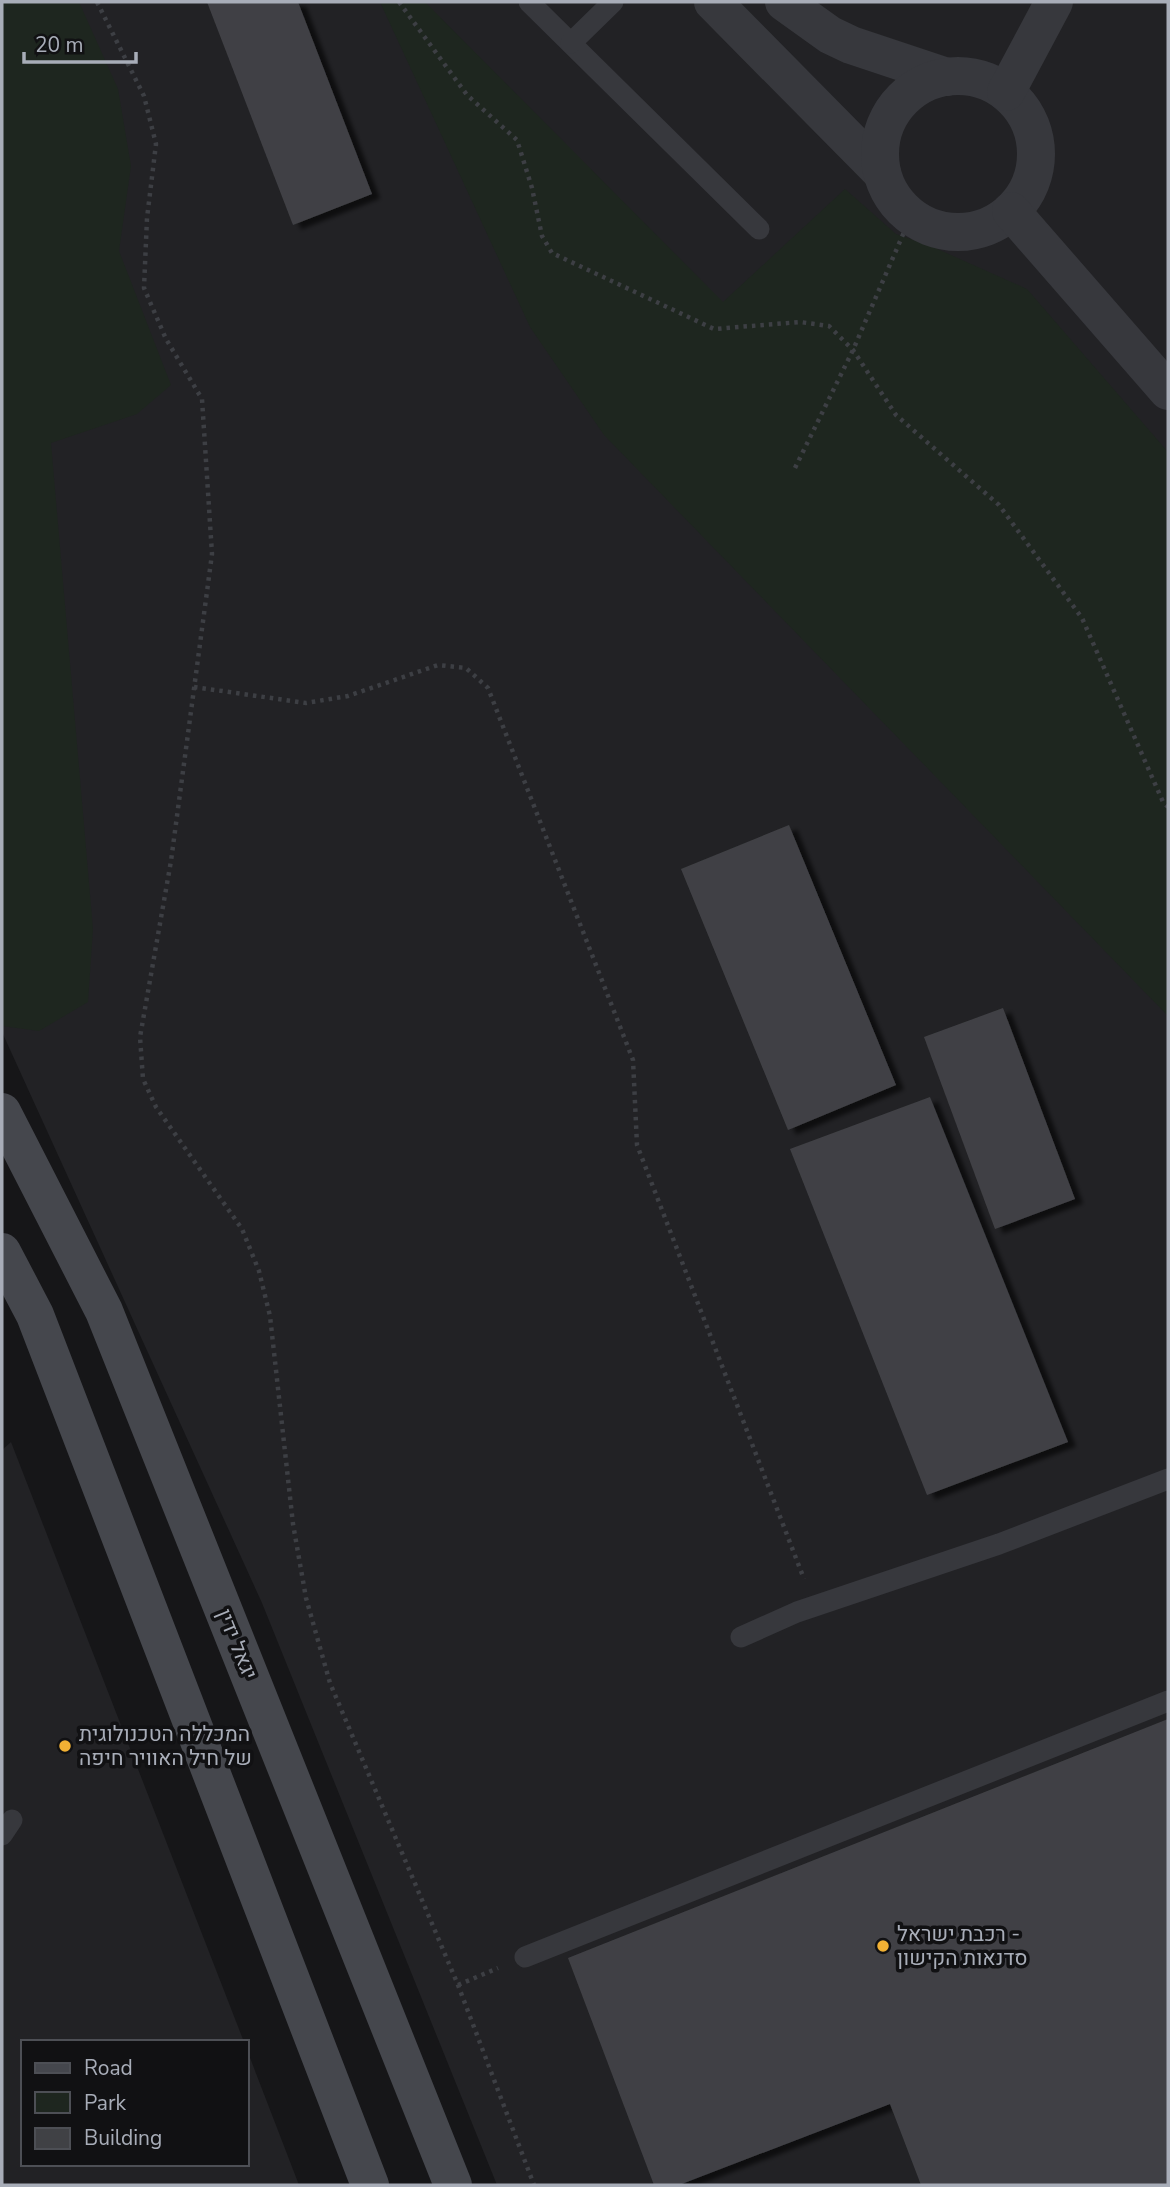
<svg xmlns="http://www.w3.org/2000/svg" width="1170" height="2187" viewBox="0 0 1170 2187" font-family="'Nunito Sans',Heebo,sans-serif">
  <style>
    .built { fill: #222225 }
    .green { fill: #1e261f }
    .building { fill: #404145; filter: url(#shadow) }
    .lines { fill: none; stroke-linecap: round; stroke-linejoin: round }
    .path { stroke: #3d3f44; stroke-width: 4.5; stroke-dasharray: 3.5 5; stroke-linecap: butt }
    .service { stroke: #37383d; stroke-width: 21 }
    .minor { stroke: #37383d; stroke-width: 38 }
    .secondary { stroke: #45474d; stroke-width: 38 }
    .poi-dot { fill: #f2b134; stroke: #111113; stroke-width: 2.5 }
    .labels { text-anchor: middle; stroke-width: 7; stroke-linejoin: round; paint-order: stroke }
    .street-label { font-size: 21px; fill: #a8adb8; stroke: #111113 }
    .poi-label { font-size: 21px; fill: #a8adb8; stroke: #111113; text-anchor: start }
  </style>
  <defs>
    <filter id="shadow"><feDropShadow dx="8" dy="4.5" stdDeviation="2" flood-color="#0009"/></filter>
  </defs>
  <rect width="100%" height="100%" fill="#161618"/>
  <!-- built -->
  <g class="built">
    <polygon points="2,2 1168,2 1168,2185 497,2185 262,1603 2,1032"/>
    <polygon points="11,1442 244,2042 23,2042 23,2164 247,2164 247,2050 299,2185 2,2185 2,1450"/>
  </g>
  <!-- green -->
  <g class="green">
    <polygon points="2,2 79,2 118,89 131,166 119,251 171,385 137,414 51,443 93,929 88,1002 39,1031 2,1026"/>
    <polygon points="380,2 425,2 723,302 845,189 896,234 933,247 1027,289 1168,452 1168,1016 604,435 530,327"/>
  </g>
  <!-- building -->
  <g class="building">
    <polygon points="207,2 298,2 372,194 293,225"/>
    <polygon points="789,825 896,1085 788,1130 681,869"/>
    <polygon points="1003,1008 1075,1199 995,1229 924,1037"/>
    <polygon points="930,1097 1068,1442 927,1495 790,1149"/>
    <polygon points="1168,1719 1168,2185 921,2185 890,2104 679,2185 654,2185 568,1958"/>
  </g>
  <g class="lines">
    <!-- path -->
    <g class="path">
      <polyline points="97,2 144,96 156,144 147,218 144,288 166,339 202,399 212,554 171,861 140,1037 143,1079 156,1107 242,1229 259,1271 270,1316 293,1524 306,1598 330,1683 458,1985 534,2185"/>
      <polyline points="399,2 467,95 517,140 532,188 542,236 552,253 714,329 800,322 829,326 853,350 896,415 999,505 1082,618 1163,802 1168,807"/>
      <polyline points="795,468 853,350 911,216"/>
      <polyline points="194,687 306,703 348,696 438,665 466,668 488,688 633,1060 637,1145 804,1579"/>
      <polyline points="458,1985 498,1968"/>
    </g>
    <!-- service -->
    <g class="service">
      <polyline points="529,2 759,229"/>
      <polyline points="571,43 613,2"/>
      <polyline points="741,1637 797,1612 999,1544 1168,1479"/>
      <polyline points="2,1835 12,1820"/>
      <polyline points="525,1957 1168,1701"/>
    </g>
    <!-- minor -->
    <g class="minor">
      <polyline points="713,2 882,173"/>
      <polyline points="784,2 830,35 851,45 947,77"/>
      <circle cx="958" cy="154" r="78"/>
      <polyline points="1006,92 1054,2"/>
      <polyline points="1011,211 1168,391"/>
    </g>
    <!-- secondary -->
    <g class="secondary">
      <polyline points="2,1112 104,1311 453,2185"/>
      <polyline points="2,1252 35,1315 370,2185"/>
    </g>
  </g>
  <!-- markers -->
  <g class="poi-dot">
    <circle cx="65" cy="1746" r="7"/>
    <circle cx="883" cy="1946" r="7"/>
  </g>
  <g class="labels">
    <!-- street labels -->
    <g class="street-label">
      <text transform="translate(237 1644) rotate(68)" y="7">יגאל ידין</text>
    </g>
    <!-- poi labels -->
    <g class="poi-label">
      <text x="79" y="1741">המכללה הטכנולוגית<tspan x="79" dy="24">של חיל האוויר חיפה</tspan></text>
      <text x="897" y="1941">רכבת ישראל -<tspan x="897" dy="24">סדנאות הקישון</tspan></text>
    </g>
  </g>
  <!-- border -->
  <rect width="1170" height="2187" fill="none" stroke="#a8adb8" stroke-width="7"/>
  <!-- legend -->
  <rect x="21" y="2040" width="228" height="126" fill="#111113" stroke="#4d4f55" stroke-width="2"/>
  <rect x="35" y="2063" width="35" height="10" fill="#45474d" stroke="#4d4f55" stroke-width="2"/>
  <text x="84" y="2075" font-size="21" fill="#a8adb8">Road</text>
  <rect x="35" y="2092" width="35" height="21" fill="#1e261f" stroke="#4d4f55" stroke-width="2"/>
  <text x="84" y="2110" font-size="21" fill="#a8adb8">Park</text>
  <rect x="35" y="2128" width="35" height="21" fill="#404145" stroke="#4d4f55" stroke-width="2"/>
  <text x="84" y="2145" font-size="21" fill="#a8adb8">Building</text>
  <!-- scale -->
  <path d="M24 52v10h112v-10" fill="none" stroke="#a8adb8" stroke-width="3.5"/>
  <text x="35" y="52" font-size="21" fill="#a8adb8" stroke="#111113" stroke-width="5" paint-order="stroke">20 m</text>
</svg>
